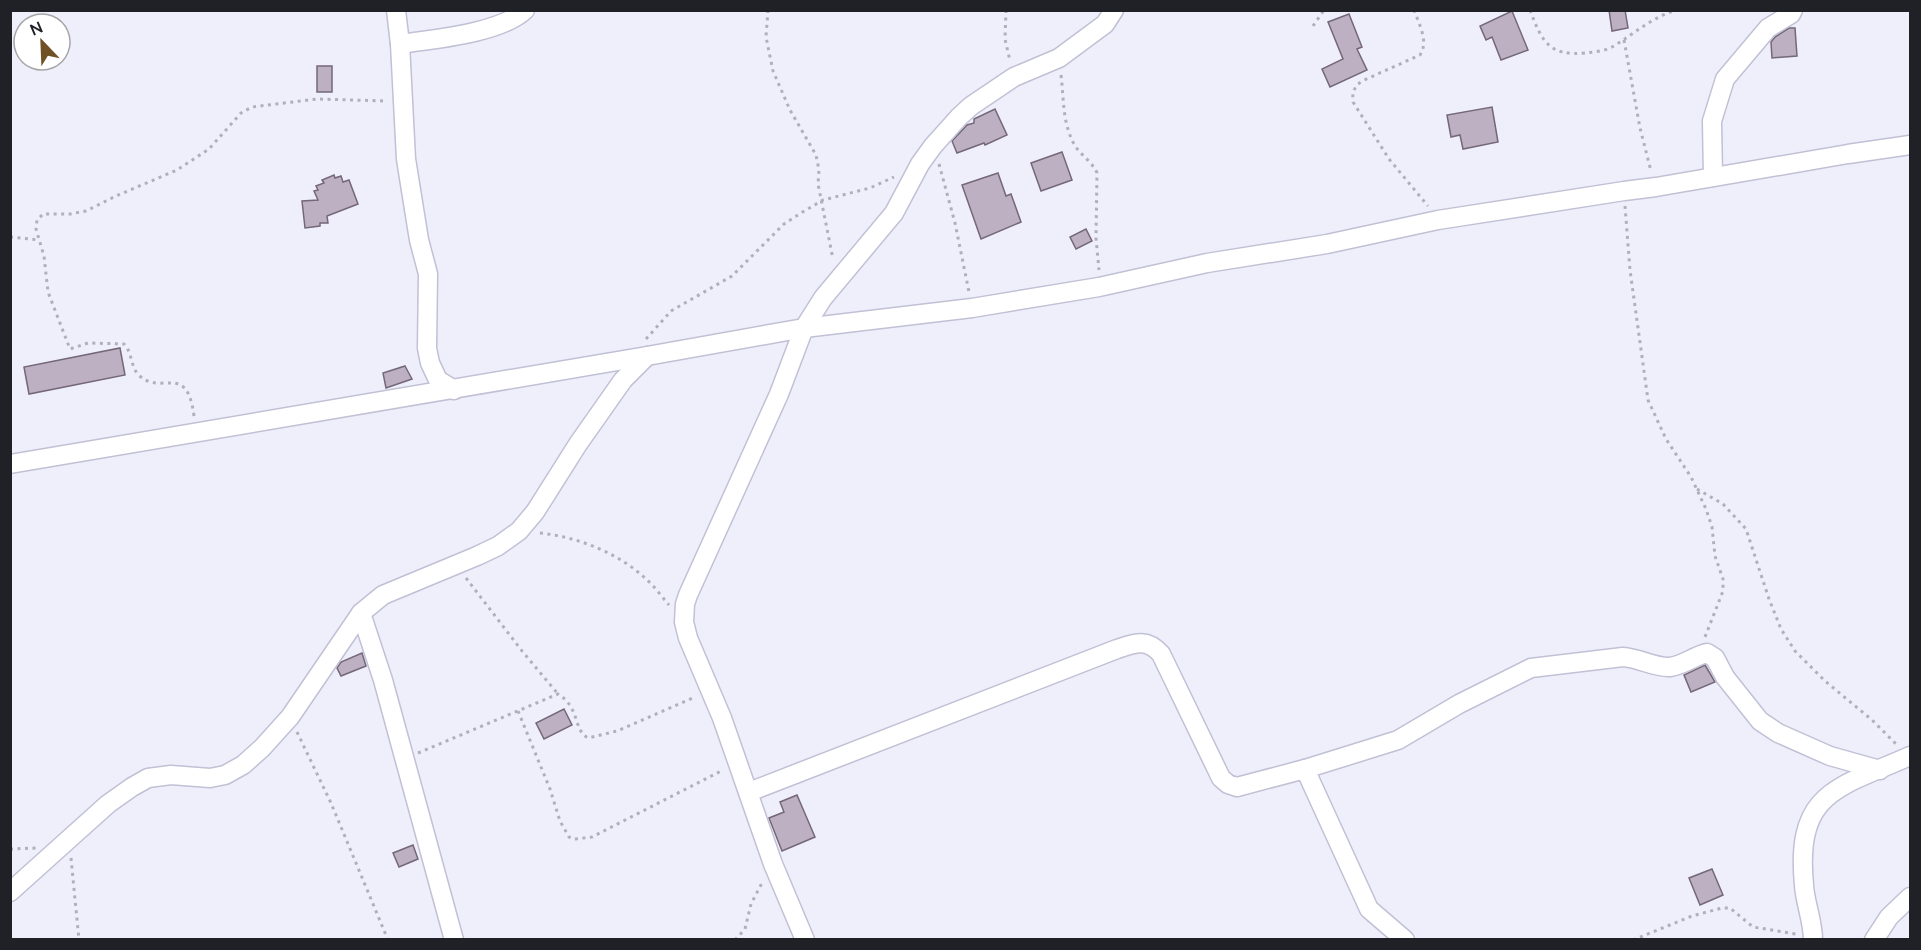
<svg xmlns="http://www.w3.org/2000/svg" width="1921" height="950" viewBox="0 0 1921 950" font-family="'Nunito Sans',sans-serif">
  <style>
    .building { fill: #bdb0c2; stroke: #736778; stroke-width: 1.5 }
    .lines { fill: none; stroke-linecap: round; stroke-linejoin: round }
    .minor-casing { stroke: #c1c0d5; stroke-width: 21 }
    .path { stroke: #b0b0bb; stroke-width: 3; stroke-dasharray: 3 4.5; stroke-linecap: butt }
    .minor { stroke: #fff; stroke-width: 18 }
  </style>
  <rect width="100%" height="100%" fill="#efeffc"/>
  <!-- building -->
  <g class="building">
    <polygon points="1609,10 1625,10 1628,28 1612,31"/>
    <polygon points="1512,11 1528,50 1501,60 1492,37 1486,40 1480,26"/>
    <polygon points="1349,14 1362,47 1357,49 1367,70 1330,87 1322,69 1343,59 1328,22"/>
    <polygon points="1789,28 1795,28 1797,56 1772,58 1771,42 1775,37"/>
    <rect x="317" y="66" width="15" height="26"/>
    <polygon points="1492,107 1498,142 1463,149 1460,135 1451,137 1447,115"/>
    <polygon points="995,109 1007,135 985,145 984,143 957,153 952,141 967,125 974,123 974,119"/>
    <polygon points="1062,152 1072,180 1041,191 1031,163"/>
    <polygon points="998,173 1006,196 1011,194 1021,222 981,239 962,185"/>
    <polygon points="334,175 335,178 341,176 343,182 349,180 358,204 327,216 328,223 320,223 320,226 305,228 302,201 318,200 314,191 318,190 316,186 324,183 322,180"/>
    <polygon points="1086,229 1092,241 1076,249 1070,237"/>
    <polygon points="120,348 125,375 29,394 24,367"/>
    <polygon points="405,366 412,379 386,388 383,373"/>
    <polygon points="362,653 366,666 341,676 337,668 341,662"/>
    <polygon points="1705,665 1715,682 1691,692 1684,675"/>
    <polygon points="564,709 572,725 544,739 536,723"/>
    <polygon points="797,795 815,837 782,851 769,818 784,812 780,802"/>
    <polygon points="413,845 418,859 399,867 393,853"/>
    <polygon points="1712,869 1723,895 1700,905 1689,878"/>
  </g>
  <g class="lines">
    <defs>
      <g id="minor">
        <polyline points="396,10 400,44 406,159 419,240 428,274 427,348 430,363 438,380 454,390"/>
        <path d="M 400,44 C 434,39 501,33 525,10"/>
        <polyline points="1713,177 1712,121 1725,79 1768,28 1791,14 1793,10"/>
        <polyline points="10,464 647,356"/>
        <polyline points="361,613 383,680 454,940"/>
        <polyline points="1305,769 1369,909 1405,940"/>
        <path d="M 749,792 L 1117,649 C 1135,643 1147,638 1161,654 L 1221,778 L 1228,784 L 1237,787 L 1305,769 L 1398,740 L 1459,704 L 1531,668 L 1623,657 C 1639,658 1655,668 1670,667 C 1684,665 1694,656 1707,653 L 1715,658 L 1725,677 L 1760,721 L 1778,733 L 1830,756 L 1880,770"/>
        <polyline points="10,892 108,804 132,787 148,778 171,775 210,778 225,775 243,765 262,748 290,717 361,613 383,595 477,556 498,546 519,531 535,512 578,444 623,380 647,356 804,328 972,308 1099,287 1207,263 1327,244 1438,220 1624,191 1656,187 1848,154 1910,145"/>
        <polyline points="805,940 773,864 722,718 688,638 684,622 685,604 688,595 779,394 804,328 823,298 894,213 920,164 933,146 959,117 971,106 1014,77 1059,58 1105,24 1114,10"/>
        <path d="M 1813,940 C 1813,921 1805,903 1804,885 C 1795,791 1838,788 1910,756"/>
        <polyline points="1874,940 1889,917 1910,897"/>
      </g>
    </defs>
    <!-- minor casing -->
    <use href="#minor" class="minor-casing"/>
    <!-- path -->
    <g class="path">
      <polyline points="768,10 766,37 773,71 790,110 816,155 819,170 818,184 833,259"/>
      <polyline points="1006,10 1005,39 1010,61"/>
      <path d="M 1414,10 C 1419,24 1429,42 1420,55 L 1362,81 C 1354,87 1352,92 1353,102 L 1389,159 L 1428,206"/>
      <path d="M 1530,10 C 1542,42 1549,56 1585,53 C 1594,52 1605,51 1612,47 C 1634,34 1652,17 1677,10"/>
      <polyline points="1313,26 1324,10"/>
      <polyline points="1624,40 1640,128 1651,171"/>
      <path d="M 1061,75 C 1064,99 1062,121 1074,144 C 1080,155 1092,161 1097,173 L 1096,238 L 1099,270"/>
      <polyline points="939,164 955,223 969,292"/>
      <polyline points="1625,206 1630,270 1648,400 1666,439 1691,477 1706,509 1712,527 1715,556 1723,579 1723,591 1705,637"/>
      <polyline points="10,237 39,240"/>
      <polyline points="646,339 671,311 732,276 784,224 801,213 823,200 870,188 894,177"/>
      <path d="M 194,416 C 187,362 163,395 141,377 C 130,369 133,353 124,344 L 88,343 L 70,349 L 48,292 L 44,256 L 36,229 L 37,220 L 43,214 L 70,214 L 86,211 L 116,196 L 177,170 L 209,149 L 241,113 L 252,107 L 317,99 L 387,101"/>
      <polyline points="1697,489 1723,504 1746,529 1769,599 1781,629 1795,651 1825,681 1872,720 1897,745"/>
      <path d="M 540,533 C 578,537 619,553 647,580 C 655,587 662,597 669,605"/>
      <polyline points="466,578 522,651 558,694"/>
      <polyline points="518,711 550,789 560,821 569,837 575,839 592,837 723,770"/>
      <polyline points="297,732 331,803 388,940"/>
      <path d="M 418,753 L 558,694 C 580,707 573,730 588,738 L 617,731 L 695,697"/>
      <polyline points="10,849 36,848"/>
      <polyline points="71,858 79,940"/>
      <polyline points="735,940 745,929 751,904 763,881"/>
      <polyline points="1633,940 1692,916 1722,908 1730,908 1753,927 1796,934"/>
    </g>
    <!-- minor -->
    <use href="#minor" class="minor"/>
  </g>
  <!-- border -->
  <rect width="1921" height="950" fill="none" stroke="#202027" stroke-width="24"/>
  <!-- north arrow -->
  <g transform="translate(42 42) rotate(337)"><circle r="28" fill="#ffffff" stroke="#a6a6a9" stroke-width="1.5"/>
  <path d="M0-4.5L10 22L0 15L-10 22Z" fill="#6f5125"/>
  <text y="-9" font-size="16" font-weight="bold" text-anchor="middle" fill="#202027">N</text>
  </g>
</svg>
